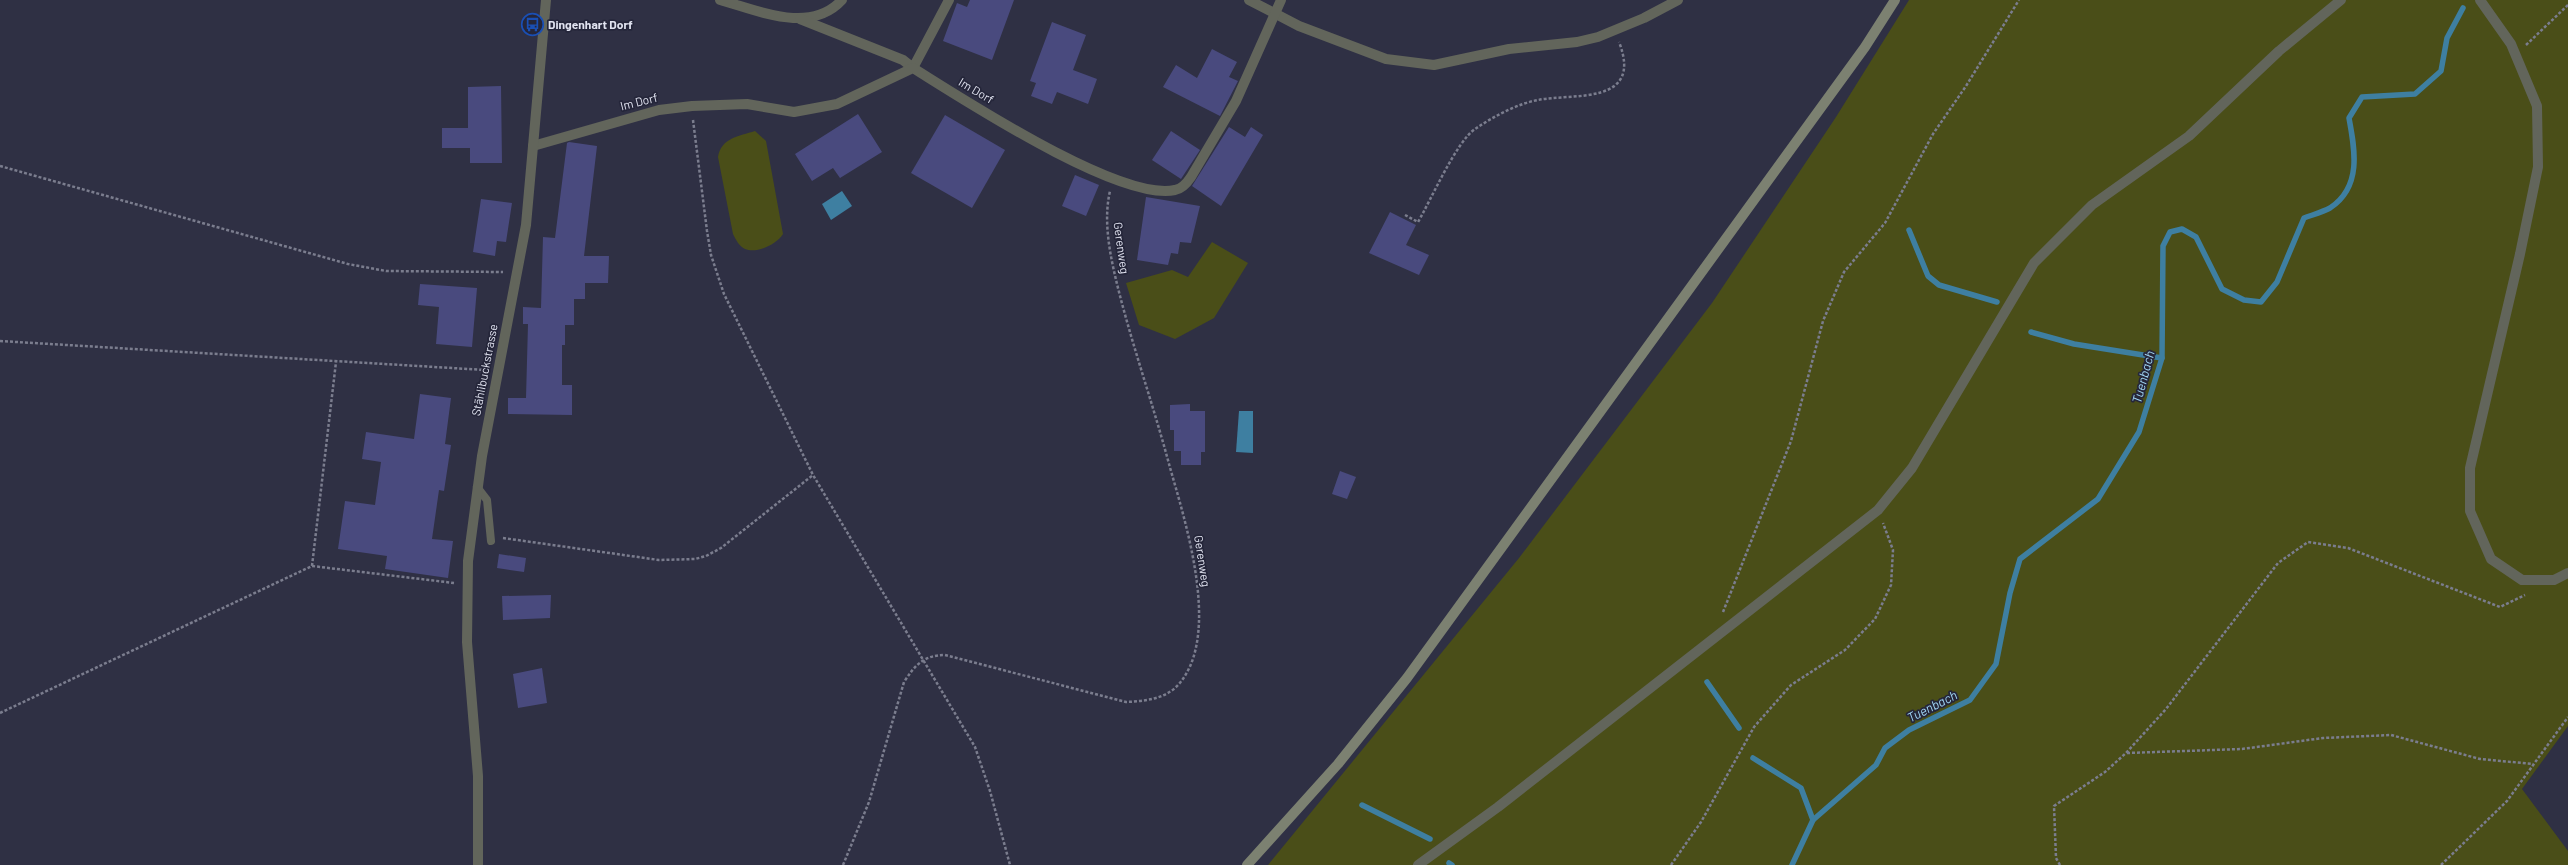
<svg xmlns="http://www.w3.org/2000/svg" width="2568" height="865" viewBox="0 0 2568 865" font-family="Barlow,sans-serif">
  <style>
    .green { fill: #4a4e18 }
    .water { fill: #3e7fa1 }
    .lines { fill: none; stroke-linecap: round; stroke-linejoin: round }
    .stream { stroke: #3e7fa1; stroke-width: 5.5 }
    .building { fill: #494a7e }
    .path { stroke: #7b7d8e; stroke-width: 2.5; stroke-dasharray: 3 2; stroke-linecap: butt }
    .lane { stroke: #62655b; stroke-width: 8 }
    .street { stroke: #62655b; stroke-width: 10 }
    .secondary { stroke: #7c8171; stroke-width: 10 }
    .labels { text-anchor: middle; stroke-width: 3.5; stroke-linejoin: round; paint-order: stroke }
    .poi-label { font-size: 12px; font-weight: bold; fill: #e1e3f0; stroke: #25263a; text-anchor: start }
    .street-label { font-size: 12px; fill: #e1e3f0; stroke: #25263a }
    .water-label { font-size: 13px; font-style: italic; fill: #a0d5f3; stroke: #25263a }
  </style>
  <rect width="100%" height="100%" fill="#2f3044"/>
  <!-- green -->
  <g class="green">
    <polygon points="1909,0 2568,0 2568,726 2522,789 2568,851 2568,865 1268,865 1519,558 1712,303 1836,117"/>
    <path d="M 755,131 L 766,141 L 783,234 C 777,244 757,254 745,249 C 739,246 736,240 733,234 L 718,157 C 721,138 739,136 755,131 Z"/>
    <polygon points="1212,242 1248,263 1214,318 1175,339 1139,325 1126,283 1172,270 1188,277"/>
  </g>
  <!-- water -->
  <g class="water">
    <polygon points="842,191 852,206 831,220 822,204"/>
    <polygon points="1239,411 1253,411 1253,453 1236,452"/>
  </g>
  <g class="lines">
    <!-- stream -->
    <g class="stream">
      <polyline points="1909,230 1928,276 1939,285 1997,302"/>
      <polyline points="2031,332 2074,344 2162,358"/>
      <polyline points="1707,682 1739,728"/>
      <polyline points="1753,758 1801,788 1813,820"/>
      <polyline points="1362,805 1430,839"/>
      <polyline points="1449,863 1452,865"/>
      <path d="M 1792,865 L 1813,820 L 1876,765 L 1885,748 L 1909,730 L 1970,700 L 1996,664 L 2010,593 L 2020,559 L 2098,499 L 2139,432 L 2162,358 L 2163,246 L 2170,232 L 2182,229 L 2196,237 L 2222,289 L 2244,300 L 2261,302 L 2277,282 L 2304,218 C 2312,215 2323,212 2330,208 C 2362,187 2355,150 2349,118 L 2362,97 L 2415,94 L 2441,71 L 2447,38 L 2463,8"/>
    </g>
  </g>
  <!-- building -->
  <g class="building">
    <polygon points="970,0 1014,0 992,60 943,41 957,3 967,7"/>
    <polygon points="1052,22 1086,35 1073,70 1097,79 1088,104 1057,92 1052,104 1031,96 1036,83 1030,81"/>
    <polygon points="1212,49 1237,62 1229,77 1238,81 1220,116 1163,87 1176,65 1197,78"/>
    <polygon points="501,86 502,163 470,163 470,148 442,148 442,128 468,128 468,87"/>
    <polygon points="858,114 882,152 840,178 833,168 812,181 795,154"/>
    <polygon points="945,115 1005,150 972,208 911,173"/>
    <polygon points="1229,127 1245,137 1251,127 1263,135 1221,206 1192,186"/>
    <polygon points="1171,131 1200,150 1181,179 1152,160"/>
    <polygon points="569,142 597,146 584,256 609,256 608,283 585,283 585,299 574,299 574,325 565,325 565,345 562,345 562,385 572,385 572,415 508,414 508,398 526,398 528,324 523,324 523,307 541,308 543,237 555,238 567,143"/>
    <polygon points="1075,175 1099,185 1086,216 1062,206"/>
    <polygon points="1146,197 1200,206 1191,243 1180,242 1178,254 1171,253 1168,265 1137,260"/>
    <polygon points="481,199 512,203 506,242 497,241 495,256 473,252"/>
    <polygon points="1390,212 1416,225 1406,245 1429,255 1419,275 1369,253"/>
    <polygon points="420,284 477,288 472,347 436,344 439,307 418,305"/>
    <polygon points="420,394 451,398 445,444 451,445 444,491 439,490 432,539 453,541 448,578 385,569 387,556 338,549 345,501 375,505 381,462 362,459 366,432 414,439"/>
    <polygon points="1190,404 1190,411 1205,411 1205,452 1201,452 1201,465 1181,465 1181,451 1174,451 1174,430 1170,430 1170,405"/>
    <polygon points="1340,471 1356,477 1347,499 1332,494"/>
    <polygon points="499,554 526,558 524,572 497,568"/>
    <polygon points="551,595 550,618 503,620 502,596"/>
    <polygon points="542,668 547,703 518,708 513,674"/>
  </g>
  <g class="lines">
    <!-- path -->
    <g class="path">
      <polyline points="2526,45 2568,5"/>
      <polyline points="693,120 707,231 711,255 724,294 813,475 975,747 990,791 1010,865"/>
      <polyline points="0,166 348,264 386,271 503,272"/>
      <path d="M 1405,215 L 1418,222 C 1431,200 1456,142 1475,129 C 1493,117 1516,104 1538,100 C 1572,93 1644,106 1619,42"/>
      <polyline points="0,341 485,370"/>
      <polyline points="503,538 659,560 695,559 706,556 721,548 813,475"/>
      <polyline points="312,566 336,362"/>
      <polyline points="1723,612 1791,441 1823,321 1844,272 1885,223 1933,134 1966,86 2019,0"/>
      <polyline points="0,713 312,566 454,583"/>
      <polyline points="2127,753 2242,749 2323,738 2391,735 2480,759 2533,764"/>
      <path d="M 843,865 L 869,802 L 904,682 C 915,665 924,655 945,655 L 1126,702 C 1145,701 1166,699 1179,684 C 1222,634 1185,521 1169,464 C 1153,404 1132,345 1117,284 C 1110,255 1103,221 1110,191"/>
      <polyline points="1671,865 1701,822 1754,727 1791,685 1845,650 1875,619 1891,585 1893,550 1883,523"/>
      <polyline points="2060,865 2056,858 2054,806 2105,772 2126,753 2166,709 2278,563 2308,542 2348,548 2500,607 2525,595"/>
      <polyline points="2441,865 2507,801 2568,717"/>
    </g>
    <!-- lane -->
    <polyline class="lane" points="477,487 487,500 491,541"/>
    <!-- street -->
    <g class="street">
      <path d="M 720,0 C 757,10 810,35 842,0"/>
      <polyline points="1249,0 1299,26 1386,59 1434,65 1509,49 1577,42 1598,37 1644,18 1678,0"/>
      <polyline points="2480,0 2511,44 2537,106 2538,167 2520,254 2470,468 2470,511 2491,559 2522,580 2554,580 2568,573"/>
      <polyline points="800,19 903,60 913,68 949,0"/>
      <path d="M 533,146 L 659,110 L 692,106 L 747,104 L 794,112 L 837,104 L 913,68 C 963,99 1120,202 1175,190 C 1182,189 1187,183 1191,177 L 1236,101 L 1281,0"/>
      <polyline points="478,865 478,776 467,642 468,561 482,456 526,225 546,0"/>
      <polyline points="1418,865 1498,807 1878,510 1912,468 2034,263 2092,205 2189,136 2279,51 2341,0"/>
    </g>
    <!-- secondary -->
    <polyline class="secondary" points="1247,865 1338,764 1407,678 1865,47 1895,0"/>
  </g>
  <!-- icons -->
  <defs>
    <symbol id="bus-ring" viewBox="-11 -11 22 22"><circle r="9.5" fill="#25263a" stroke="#1a4fb4" stroke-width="1.5"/><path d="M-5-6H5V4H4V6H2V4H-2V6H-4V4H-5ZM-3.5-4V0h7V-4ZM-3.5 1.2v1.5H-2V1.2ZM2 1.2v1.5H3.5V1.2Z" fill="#1a4fb4"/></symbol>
  </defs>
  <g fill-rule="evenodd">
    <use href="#bus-ring" x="520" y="12" width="25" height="25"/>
  </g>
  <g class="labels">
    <!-- poi labels -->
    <g class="poi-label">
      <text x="548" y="29">Dingenhart Dorf</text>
    </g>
    <!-- street labels -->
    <g class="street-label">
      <text transform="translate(976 91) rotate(31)" y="4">Im Dorf</text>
      <text transform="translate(639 102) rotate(-14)" y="4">Im Dorf</text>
      <text transform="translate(1121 248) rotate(82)" y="4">Gerenweg</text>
      <text transform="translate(485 370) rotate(-79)" y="4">Stählibuckstrasse</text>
      <text transform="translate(1202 561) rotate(81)" y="4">Gerenweg</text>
    </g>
    <!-- water labels -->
    <g class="water-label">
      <text transform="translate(2143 377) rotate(-75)" y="5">Tuenbach</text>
      <text transform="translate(1932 706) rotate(-27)" y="5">Tuenbach</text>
    </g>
  </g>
</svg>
